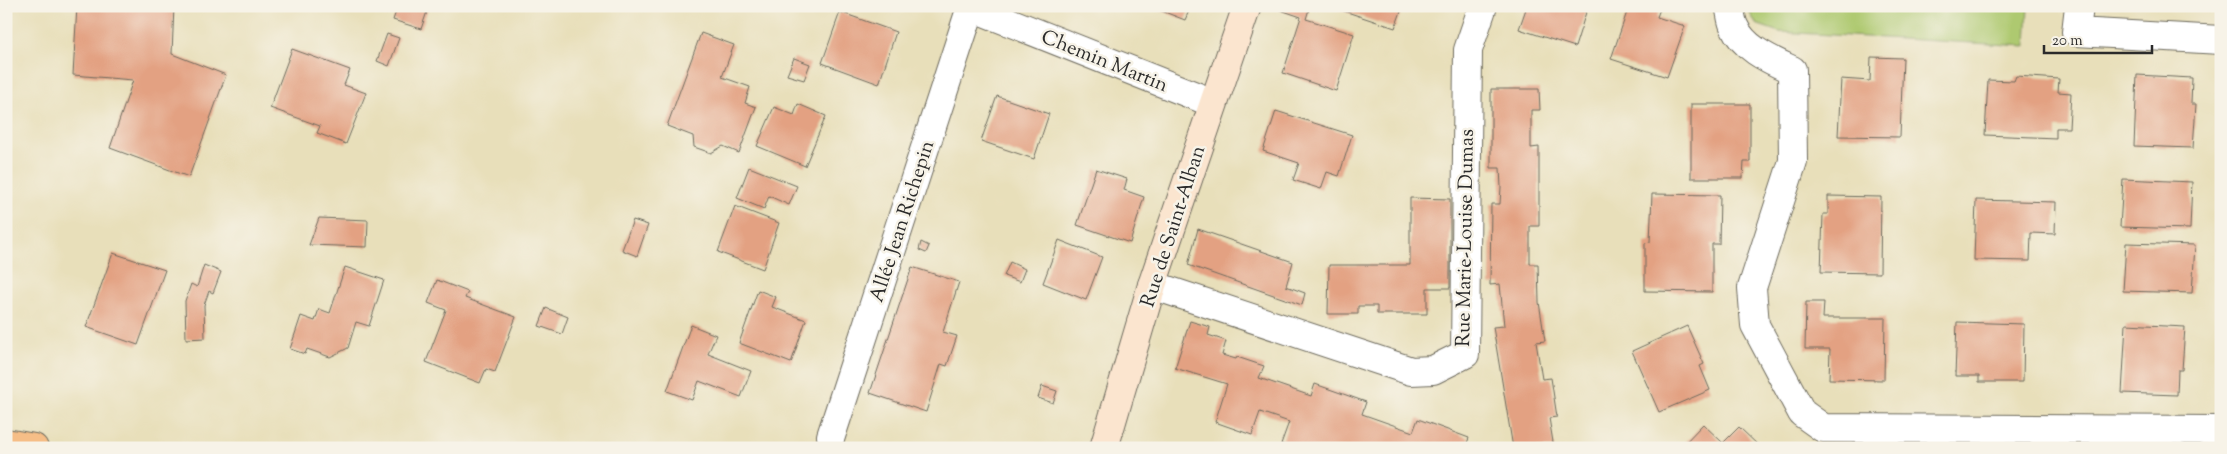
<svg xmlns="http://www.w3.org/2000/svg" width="2227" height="454" viewBox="0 0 2227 454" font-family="'Sorts Mill Goudy',serif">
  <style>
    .green { fill: #aec96f; stroke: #6c7a4d }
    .building { fill: #e3a182 }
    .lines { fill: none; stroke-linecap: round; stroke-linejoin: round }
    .street-casing { stroke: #6d6a5d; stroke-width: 30 }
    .secondary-casing { stroke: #6d6a5d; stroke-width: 30 }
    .primary-casing { stroke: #6d6a5d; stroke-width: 30 }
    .street { stroke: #fff; stroke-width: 28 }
    .secondary { stroke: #fbe5cf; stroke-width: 28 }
    .primary { stroke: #f6be87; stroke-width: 28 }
    .labels { text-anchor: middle; stroke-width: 5; stroke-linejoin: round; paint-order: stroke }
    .street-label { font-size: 20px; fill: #2b2b2b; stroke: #f7f3e8 }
  </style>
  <rect width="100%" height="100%" fill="#f7f3e8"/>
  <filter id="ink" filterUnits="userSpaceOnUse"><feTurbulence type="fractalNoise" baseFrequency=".02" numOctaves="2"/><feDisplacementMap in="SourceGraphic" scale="10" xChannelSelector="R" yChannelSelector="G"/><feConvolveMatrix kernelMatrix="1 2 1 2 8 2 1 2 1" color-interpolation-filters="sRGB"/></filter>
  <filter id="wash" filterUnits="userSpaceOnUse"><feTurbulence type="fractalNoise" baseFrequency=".0096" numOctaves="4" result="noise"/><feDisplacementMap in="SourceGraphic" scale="20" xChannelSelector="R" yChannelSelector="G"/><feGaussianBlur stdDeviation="1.12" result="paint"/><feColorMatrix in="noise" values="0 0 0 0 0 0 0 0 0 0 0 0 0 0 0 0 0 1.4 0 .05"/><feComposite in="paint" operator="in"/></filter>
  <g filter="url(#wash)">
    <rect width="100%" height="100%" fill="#e8dfba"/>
    <!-- green -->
    <polygon class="green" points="1746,6 2028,6 2026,46 1779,32 1756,24"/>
    <g id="blocks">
      <!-- building -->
      <g class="building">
        <polygon points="77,6 174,6 172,54 226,75 189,177 110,148 133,80 73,75"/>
        <polygon points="398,6 429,6 421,29 393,20"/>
        <polygon points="1149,6 1191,6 1185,20"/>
        <polygon points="1269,6 1310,6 1306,19 1354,34 1336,91 1283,73 1301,17"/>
        <polygon points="1329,6 1403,6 1395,28"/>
        <polygon points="1527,6 1588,6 1575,47 1519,29"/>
        <polygon points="1629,6 1661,6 1657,17 1685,26 1667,77 1611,59"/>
        <polygon points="840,12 896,32 879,84 822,63"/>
        <polygon points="701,33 734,45 722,77 750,87 745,103 756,107 739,153 723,146 711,153 694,147 693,136 667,126"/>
        <polygon points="387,34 399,38 389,66 377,61"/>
        <polygon points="292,49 350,70 344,85 366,93 346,144 317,133 320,126 270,108"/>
        <polygon points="1871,57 1903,58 1900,137 1838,136 1841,79 1870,81"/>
        <polygon points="794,58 810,64 804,80 787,75"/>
        <polygon points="2137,75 2192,78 2191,104 2196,104 2193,148 2134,146"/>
        <polygon points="2016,76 2059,79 2058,92 2071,93 2069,128 2056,128 2056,138 1985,135 1988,80 2014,81"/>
        <polygon points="1491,89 1539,89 1540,110 1531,110 1531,148 1539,147 1539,226 1530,226 1530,264 1538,264 1539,302 1545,341 1536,342 1542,379 1551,378 1557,417 1549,418 1554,448 1513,448 1493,327 1504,326 1500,284 1490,285 1491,204 1500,204 1501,187 1500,168 1491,168"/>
        <polygon points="997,96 1049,114 1034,159 981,141"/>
        <polygon points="798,104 826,116 805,166 757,146 774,107 794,115"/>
        <polygon points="1691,104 1750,104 1750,162 1744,162 1743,178 1691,178"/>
        <polygon points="1276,111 1352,135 1339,176 1327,172 1321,189 1293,180 1299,163 1263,151"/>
        <polygon points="749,167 797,186 789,205 769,196 764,209 737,198"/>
        <polygon points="1096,169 1127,179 1124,190 1144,197 1130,243 1077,225"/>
        <polygon points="2123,179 2192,182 2190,229 2120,227"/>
        <polygon points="1652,194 1720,195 1719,244 1712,244 1712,292 1645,291 1645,243 1650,242"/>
        <polygon points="1828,196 1881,197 1880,273 1821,272 1823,214 1828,214"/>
        <polygon points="1410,198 1450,199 1450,288 1427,288 1427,314 1377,314 1377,306 1358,306 1358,314 1328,314 1329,265 1410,265"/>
        <polygon points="1976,200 2056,202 2055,234 2031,233 2030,261 1974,260"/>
        <polygon points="735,206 779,223 763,269 718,252"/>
        <polygon points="319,218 368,220 367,247 309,245"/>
        <polygon points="633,220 648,225 637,256 622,250"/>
        <polygon points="1198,229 1293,262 1286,286 1305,293 1302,305 1188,265"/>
        <polygon points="1059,240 1102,257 1086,300 1043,283"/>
        <polygon points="921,242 929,246 926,253 919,250"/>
        <polygon points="2126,243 2195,245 2192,293 2123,291"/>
        <polygon points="113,253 165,270 138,345 86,327"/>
        <polygon points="1010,262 1025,269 1020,282 1004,276"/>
        <polygon points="204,265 221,272 213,293 209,291 204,305 205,338 186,339 185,301 191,284 197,287"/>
        <polygon points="345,267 384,280 369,326 356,322 348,348 330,357 307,349 305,354 290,349 301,316 315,321 319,309 330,313"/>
        <polygon points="912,267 959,282 943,332 957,336 947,366 941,364 926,412 870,393"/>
        <polygon points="437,280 468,292 465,298 516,317 495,372 486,369 480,383 426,362 446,310 428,303"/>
        <polygon points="758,290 776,297 772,307 806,320 791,363 739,343"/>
        <polygon points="1806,302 1824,302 1823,318 1885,318 1884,380 1829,379 1830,349 1805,349"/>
        <polygon points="546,308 568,317 562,334 539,326"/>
        <polygon points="1190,321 1210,327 1208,335 1226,341 1222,355 1236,359 1237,357 1264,366 1259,378 1311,396 1315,384 1366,402 1362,414 1413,432 1418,419 1469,438 1465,448 1290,448 1281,444 1289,422 1260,412 1252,435 1215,422 1227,384 1175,368"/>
        <polygon points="1957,322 2024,324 2023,382 1979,382 1979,376 1955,376"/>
        <polygon points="2126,324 2185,327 2182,370 2178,370 2177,395 2122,393"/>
        <polygon points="691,325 716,335 708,354 751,371 741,397 699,381 692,400 667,391"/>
        <polygon points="1687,326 1704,364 1700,366 1710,390 1659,412 1632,351"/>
        <polygon points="1042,386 1057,391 1053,403 1038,398"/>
        <polygon points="1703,424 1723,443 1739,427 1761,448 1680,448"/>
      </g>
    </g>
  </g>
  <g filter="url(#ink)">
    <use href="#blocks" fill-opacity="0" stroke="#6d6a5d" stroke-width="1"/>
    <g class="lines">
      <defs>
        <g id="street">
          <polyline points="969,6 1213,103"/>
          <path d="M 1729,6 C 1731,12 1731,20 1734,26 C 1744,49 1771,60 1792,70 L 1793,161 L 1752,288 L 1755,325 L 1802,413 L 1823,428 L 2221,430"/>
          <polyline points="2079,6 2076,32 2221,40"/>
          <polyline points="1152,285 1411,371 1433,370 1465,354 1468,50 1483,6"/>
          <polyline points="831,436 971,7"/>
        </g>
        <polyline id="secondary" points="1104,448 1152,285 1247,6"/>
        <polyline id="primary" points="6,443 34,448"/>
      </defs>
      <!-- street casing -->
      <use href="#street" class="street-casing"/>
      <!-- secondary casing -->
      <use href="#secondary" class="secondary-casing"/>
      <!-- primary casing -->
      <use href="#primary" class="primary-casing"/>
      <!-- street -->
      <use href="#street" class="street"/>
      <!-- secondary -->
      <use href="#secondary" class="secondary"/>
      <!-- primary -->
      <use href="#primary" class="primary"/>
    </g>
  </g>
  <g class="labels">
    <!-- street labels -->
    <g class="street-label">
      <text transform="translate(1105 60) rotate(22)" y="7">Chemin Martin</text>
      <text transform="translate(901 221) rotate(-72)" y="7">Allée Jean Richepin</text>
      <text transform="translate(1172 226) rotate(-72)" y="7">Rue de Saint-Alban</text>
      <text transform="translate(1464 238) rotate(-89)" y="7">Rue Marie-Louise Dumas</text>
    </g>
  </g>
  <!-- margin -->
  <rect width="2227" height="454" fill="none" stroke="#f7f3e8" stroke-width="25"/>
  <!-- scale -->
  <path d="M2044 45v8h108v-8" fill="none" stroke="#2b2b2b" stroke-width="2.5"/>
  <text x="2052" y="45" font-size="15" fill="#2b2b2b" stroke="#f7f3e8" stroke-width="4" paint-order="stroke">20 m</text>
</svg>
